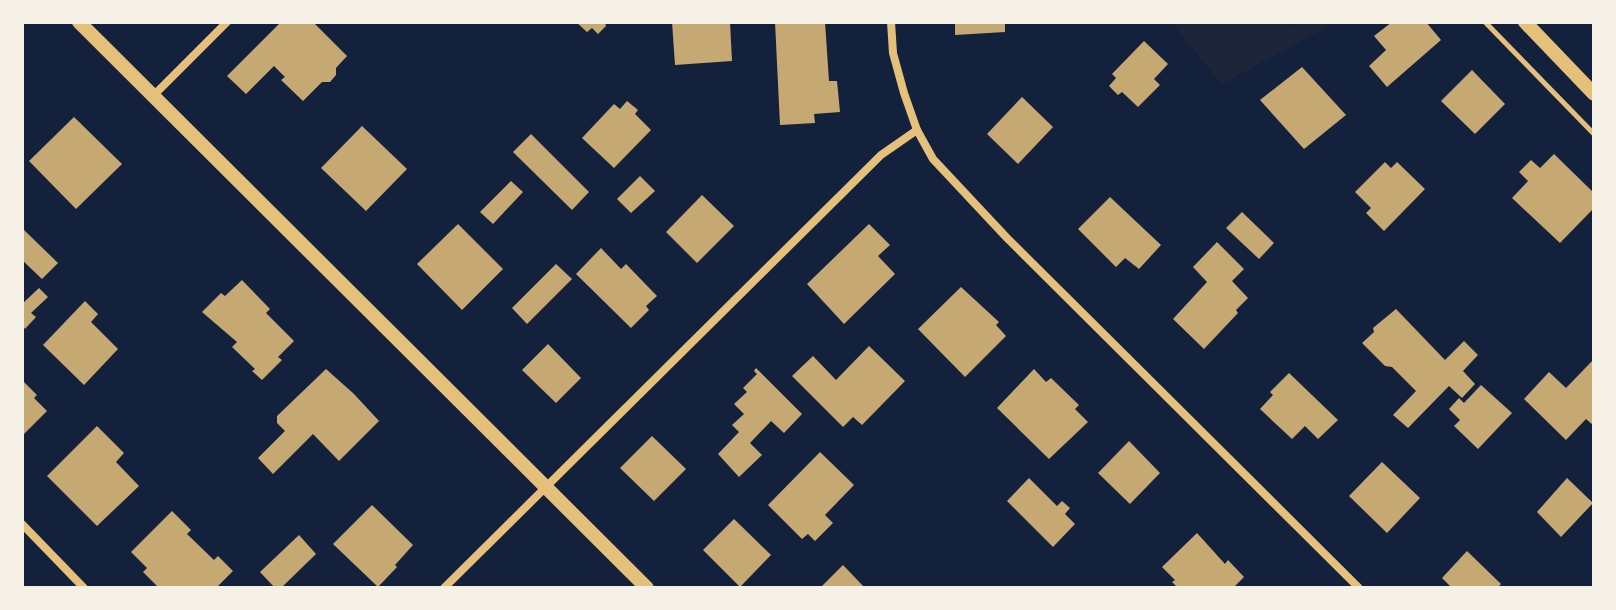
<svg xmlns="http://www.w3.org/2000/svg" width="1616" height="610" viewBox="0 0 1616 610" font-family="Spectral,serif">
  <style>
    .green { fill: #1d2539 }
    .building { fill: #c6a872 }
    .lines { fill: none; stroke-linecap: round; stroke-linejoin: round }
    .path { stroke: #e5c07b; stroke-width: 5 }
    .minor { stroke: #e5c07b; stroke-width: 8 }
    .tertiary { stroke: #e5c07b; stroke-width: 14 }
  </style>
  <rect width="100%" height="100%" fill="#14213d"/>
  <!-- green -->
  <polygon class="green" points="1171,22 1271,22 1291,26 1298,22 1336,22 1222,84"/>
  <!-- building -->
  <g class="building">
    <polygon points="281,22 313,22 347,56 336,68 336,75 330,82 322,82 303,101 281,80 285,77 274,66 246,94 227,76"/>
    <polygon points="576,22 605,22 606,26 598,34 592,28 587,32"/>
    <polygon points="672,22 730,22 732,61 675,65"/>
    <polygon points="775,22 825,22 829,81 837,81 840,112 814,114 815,123 780,125"/>
    <polygon points="955,22 1005,22 1005,32 955,35"/>
    <polygon points="1392,22 1426,22 1441,40 1387,87 1369,66 1386,50 1374,36"/>
    <polygon points="1144,41 1168,64 1154,79 1160,85 1138,107 1122,92 1118,95 1109,86 1116,78 1112,74"/>
    <polygon points="1302,67 1346,115 1304,149 1260,100"/>
    <polygon points="1472,70 1505,104 1475,134 1441,101"/>
    <polygon points="1022,97 1053,127 1018,164 987,134"/>
    <polygon points="627,101 638,110 635,114 651,130 614,168 582,138 614,104 620,109"/>
    <polygon points="74,117 122,164 76,209 29,161"/>
    <polygon points="362,126 407,169 366,211 321,168"/>
    <polygon points="531,134 589,192 572,210 513,152"/>
    <polygon points="1554,154 1594,193 1594,208 1560,243 1512,198 1528,181 1519,172 1531,160 1540,168"/>
    <polygon points="1385,162 1391,168 1397,162 1425,189 1384,231 1366,213 1371,208 1355,192"/>
    <polygon points="640,176 655,191 631,213 617,199"/>
    <polygon points="511,181 523,192 493,224 480,212"/>
    <polygon points="702,195 734,226 697,263 666,232"/>
    <polygon points="1110,197 1161,245 1139,269 1125,258 1116,267 1078,229"/>
    <polygon points="1242,212 1274,243 1259,259 1226,228"/>
    <polygon points="458,224 503,269 462,310 417,264"/>
    <polygon points="869,224 890,245 878,256 895,274 844,324 807,284"/>
    <polygon points="22,228 58,263 42,279 22,260"/>
    <polygon points="1217,242 1244,269 1232,281 1248,298 1236,310 1238,313 1204,349 1173,319 1207,282 1193,267"/>
    <polygon points="601,248 621,269 626,264 657,296 646,306 649,310 631,328 576,274"/>
    <polygon points="556,264 572,279 527,324 512,308"/>
    <polygon points="242,280 270,309 266,313 294,341 278,357 282,360 262,380 252,371 255,369 232,347 237,342 202,312 221,293 225,296"/>
    <polygon points="961,287 999,322 996,325 1006,336 965,377 918,329"/>
    <polygon points="39,288 48,297 31,313 36,317 25,329 22,325 22,304"/>
    <polygon points="85,301 98,314 91,322 118,349 84,385 43,345"/>
    <polygon points="1396,309 1445,360 1464,341 1478,355 1463,371 1475,384 1462,398 1449,386 1408,428 1393,415 1416,391 1392,367 1385,366 1362,343 1374,332 1373,328"/>
    <polygon points="548,344 581,378 556,403 522,370"/>
    <polygon points="869,346 905,381 862,425 853,417 843,427 792,376 813,356 836,380"/>
    <polygon points="1594,359 1594,426 1586,419 1566,440 1524,399 1549,372 1566,388"/>
    <polygon points="756,368 802,414 784,433 771,421 750,443 762,455 739,477 718,454 739,432 732,425 744,414 734,404 747,392 743,388 757,374 754,371"/>
    <polygon points="326,369 354,394 379,421 339,461 313,434 273,474 258,458 285,431 277,423 277,416"/>
    <polygon points="1034,369 1046,382 1051,378 1079,405 1075,409 1088,422 1049,459 997,408"/>
    <polygon points="1289,373 1338,420 1318,439 1305,426 1292,439 1260,409 1273,395 1270,392"/>
    <polygon points="22,380 37,395 34,398 47,411 22,436"/>
    <polygon points="1481,385 1512,413 1478,449 1454,426 1460,420 1449,409 1459,398 1464,403"/>
    <polygon points="97,426 124,453 116,462 139,486 97,526 47,476"/>
    <polygon points="652,436 686,469 654,501 620,468"/>
    <polygon points="1129,441 1160,473 1130,504 1098,473"/>
    <polygon points="820,452 854,485 825,515 833,523 815,541 808,534 802,539 768,505"/>
    <polygon points="1382,462 1420,498 1387,533 1349,496"/>
    <polygon points="1029,478 1057,506 1062,501 1070,508 1065,514 1075,524 1053,547 1007,501"/>
    <polygon points="1567,478 1593,503 1561,537 1537,512"/>
    <polygon points="372,505 413,545 395,565 397,567 378,587 333,544"/>
    <polygon points="172,511 191,530 187,534 214,560 218,556 233,571 216,588 159,588 143,572 147,568 131,552"/>
    <polygon points="734,519 771,555 740,587 703,550"/>
    <polygon points="1197,533 1225,564 1228,560 1244,577 1233,588 1178,588 1172,582 1175,580 1162,567"/>
    <polygon points="299,535 316,554 281,588 275,588 260,572"/>
    <polygon points="1467,551 1501,584 1497,588 1452,588 1442,578"/>
    <polygon points="843,565 865,588 820,588"/>
  </g>
  <g class="lines">
    <!-- path -->
    <polyline class="path" points="1485,22 1594,134"/>
    <!-- minor -->
    <g class="minor">
      <polyline points="891,22 893,53 904,93 917,130 933,159 1007,238 1359,588"/>
      <polyline points="154,95 227,22"/>
      <polyline points="22,524 84,588"/>
      <polyline points="444,588 881,155 917,130"/>
    </g>
    <!-- tertiary -->
    <g class="tertiary">
      <polyline points="79,22 647,588"/>
      <polyline points="1525,22 1594,94"/>
    </g>
  </g>
  <!-- border -->
  <rect width="1616" height="610" fill="none" stroke="#f6f1e7" stroke-width="48"/>
</svg>
